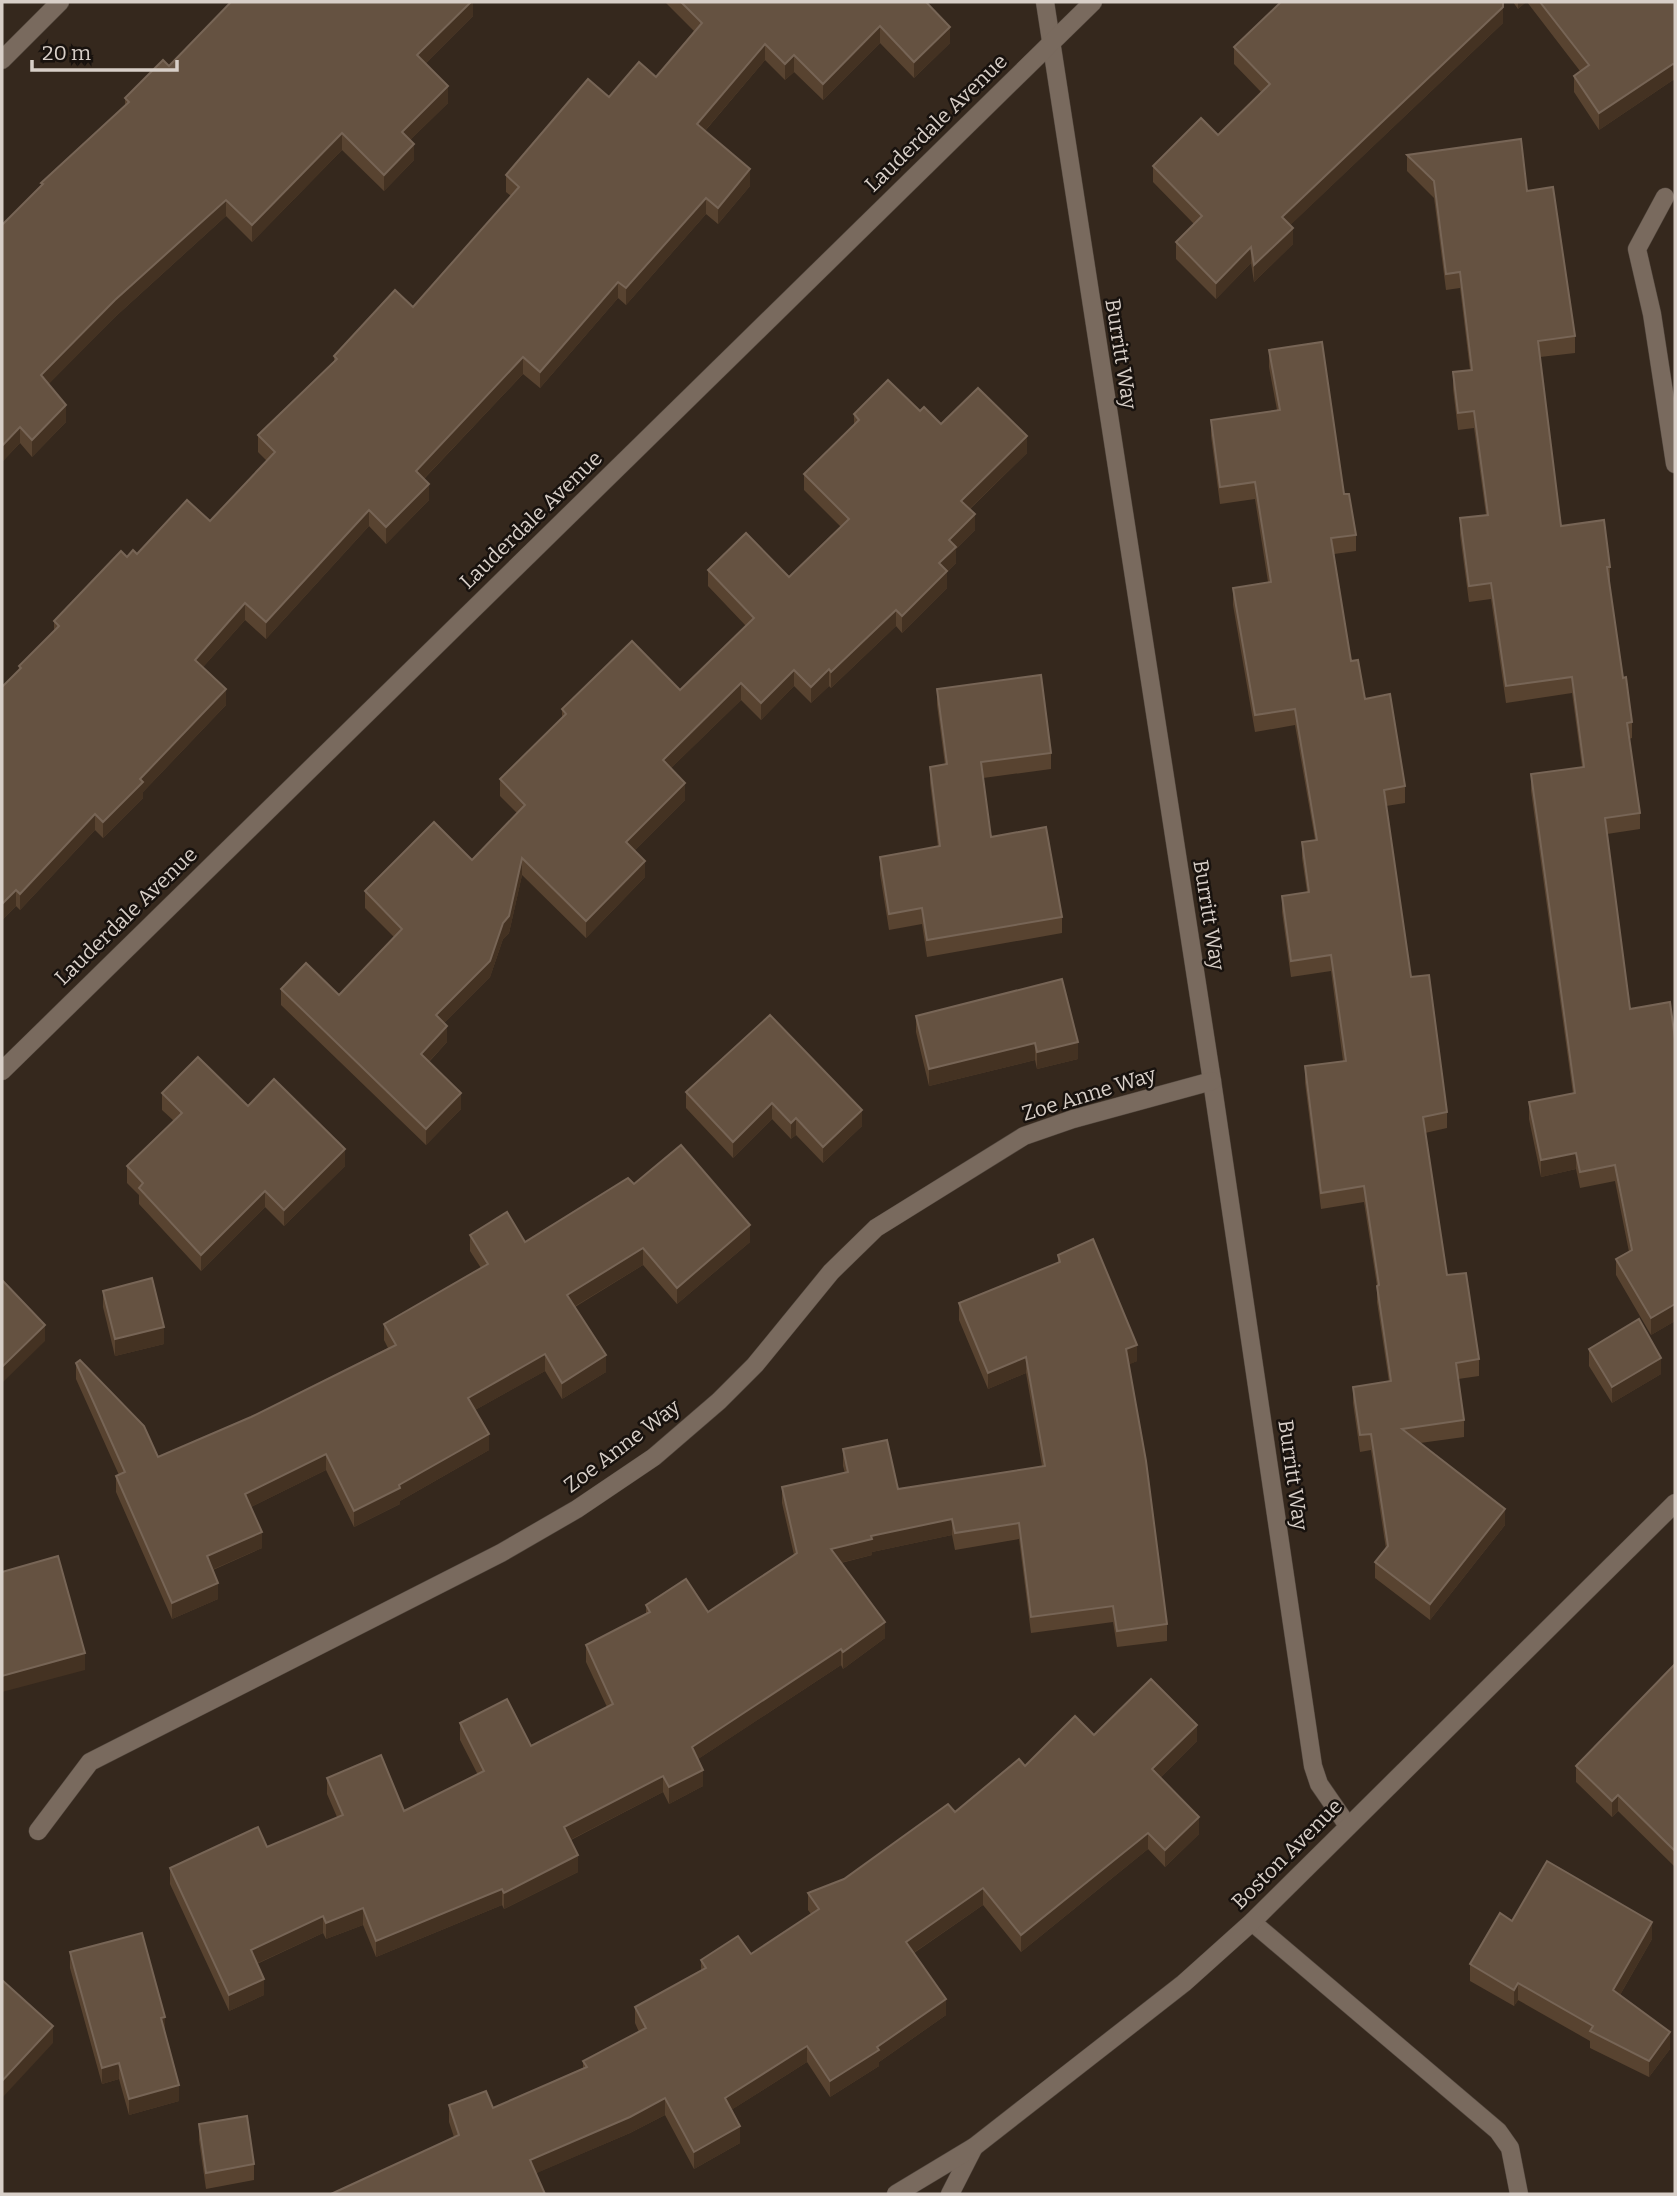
<svg xmlns="http://www.w3.org/2000/svg" width="1677" height="2196" viewBox="0 0 1677 2196" font-family="Bitter,serif">
  <style>
    .lines { fill: none; stroke-linecap: round; stroke-linejoin: round }
    .service-casing { stroke: #51463d; stroke-width: 19 }
    .minor-casing { stroke: #51463d; stroke-width: 19 }
    .service { stroke: #796a5e; stroke-width: 18 }
    .minor { stroke: #796a5e; stroke-width: 18 }
    .wall { fill: #584330 }
    .shaded-wall { fill: #443222 }
    .building { fill: #655241; stroke: #776556; stroke-width: 2 }
    .labels { text-anchor: middle; stroke-width: 5; stroke-linejoin: round; paint-order: stroke }
    .street-label { font-size: 21px; fill: #d8cfc8; stroke: #18120e }
  </style>
  <rect width="100%" height="100%" fill="#35281d"/>
  <g class="lines">
    <defs>
      <g id="service">
        <polyline points="1252,1922 1498,2131 1510,2148 1519,2194"/>
        <polyline points="950,2194 974,2147"/>
      </g>
      <g id="minor">
        <polyline points="1045,2 1212,1081 1313,1766 1319,1784 1348,1826"/>
        <polyline points="2,60 60,2"/>
        <polyline points="1665,197 1637,249 1652,314 1675,464"/>
        <polyline points="2,1071 1093,2"/>
        <polyline points="38,1831 90,1762 501,1553 577,1509 654,1457 719,1401 755,1365 831,1272 876,1228 1024,1136 1073,1119 1212,1081"/>
        <polyline points="896,2194 974,2147 1184,1983 1252,1922 1675,1503"/>
      </g>
    </defs>
    <!-- service casing -->
    <use href="#service" class="service-casing"/>
    <!-- minor casing -->
    <use href="#minor" class="minor-casing"/>
    <!-- service -->
    <use href="#service" class="service"/>
    <!-- minor -->
    <use href="#minor" class="minor"/>
  </g>
  <!-- wall -->
  <g class="wall">
    <polygon points="473,2 473,16 426,63 448,103 410,140 414,160 384,191 342,150 252,242 226,216 115,317 48,384 66,422 32,457 20,443 2,462 2,225 41,185 41,183 125,106 125,98 169,66"/>
    <polygon points="665,2 926,2 950,43 914,78 880,43 823,100 794,72 785,80 765,60 705,131 750,186 718,224 706,214 626,305 618,298 540,388 523,374 424,479 429,500 386,544 369,526 266,639 245,620 203,667 226,705 143,792 143,798 103,838 95,830 20,910 16,906 2,920 19,666 54,631 54,621 127,557 137,554 210,521 267,461 258,452 258,435 334,362 334,356 413,307 511,196 506,192 506,175 609,97 656,77 694,31"/>
    <polygon points="1513,2 1526,2 1518,9"/>
    <polygon points="1527,2 1675,2 1675,81 1673,80 1599,130 1574,92 1574,76 1580,71"/>
    <polygon points="1503,23 1290,225 1293,244 1254,282 1251,263 1216,299 1176,259 1176,242 1194,224 1153,182 1153,166 1218,135 1261,92 1234,64 1234,47"/>
    <polygon points="1407,155 1527,191 1575,336 1575,353 1540,357 1561,526 1610,567 1610,583 1609,583 1623,678 1632,722 1632,738 1629,739 1640,813 1640,829 1607,834 1630,1009 1675,1039 1675,1321 1651,1335 1616,1275 1616,1259 1629,1252 1615,1181 1580,1188 1576,1169 1541,1177 1529,1119 1529,1102 1573,1094 1531,791 1531,774 1582,767 1572,693 1506,703 1491,599 1469,602 1460,535 1460,518 1486,515 1474,428 1458,430 1453,389 1453,372 1470,370 1460,288 1446,290 1434,198 1407,171"/>
    <polygon points="1269,350 1344,494 1356,535 1356,551 1334,554 1351,661 1365,699 1405,786 1405,803 1386,806 1411,977 1447,1112 1447,1128 1425,1133 1447,1275 1479,1359 1479,1376 1458,1379 1464,1420 1464,1437 1420,1443 1505,1525 1430,1620 1375,1578 1375,1562 1386,1549 1371,1450 1360,1452 1353,1403 1353,1387 1389,1382 1377,1302 1377,1286 1364,1202 1321,1209 1305,1083 1305,1066 1343,1061 1331,971 1291,977 1282,912 1282,896 1307,892 1302,858 1302,842 1315,840 1295,725 1255,732 1233,605 1233,588 1268,582 1255,499 1220,504 1211,436 1211,420 1277,410 1269,367"/>
    <polygon points="920,411 941,424 1027,453 970,509 975,530 956,549 956,563 947,572 947,588 902,633 896,626 831,688 829,686 811,703 794,686 761,720 741,700 671,768 685,800 634,851 645,877 586,938 522,875 509,933 503,939 490,977 444,1023 447,1042 429,1062 461,1109 426,1145 281,1005 281,989 339,995 394,937 365,908 365,891 472,860 517,813 500,796 500,779 562,718 562,709 680,690 746,626 708,586 708,570 789,577 841,527 804,490 804,474 854,425 854,414"/>
    <polygon points="937,689 1051,753 1051,769 983,778 991,837 1062,917 1062,933 927,957 922,924 889,930 880,874 880,857 938,847 930,783 930,767 945,765 937,705"/>
    <polygon points="1062,979 1078,1059 1037,1069 1035,1060 929,1086 916,1032 916,1016"/>
    <polygon points="770,1015 862,1126 823,1163 796,1135 791,1139 772,1119 733,1158 686,1108 686,1092"/>
    <polygon points="162,1093 248,1106 345,1166 284,1226 265,1207 201,1271 139,1204 139,1195 127,1183 127,1166 174,1121 162,1110"/>
    <polygon points="634,1184 750,1242 677,1304 643,1265 575,1307 606,1372 562,1399 545,1371 475,1410 489,1450 400,1501 400,1504 354,1527 326,1470 251,1507 262,1548 213,1570 218,1599 172,1619 116,1492 116,1476 119,1475 76,1379 76,1363 158,1457 251,1417 388,1348 384,1340 384,1324 481,1268 470,1251 470,1235 525,1242"/>
    <polygon points="1058,1255 1137,1361 1129,1364 1167,1624 1167,1641 1117,1647 1113,1622 1031,1633 1019,1539 955,1550 952,1535 872,1552 872,1555 841,1563 885,1638 843,1669 841,1665 698,1759 703,1786 669,1804 663,1792 571,1840 578,1872 504,1909 502,1905 376,1957 363,1925 326,1939 323,1933 257,1964 264,1995 229,2011 170,1884 170,1868 267,1847 337,1817 327,1794 327,1778 404,1811 478,1775 460,1740 460,1723 531,1746 607,1707 586,1662 586,1645 646,1614 646,1605 708,1612 794,1555 782,1503 782,1487 845,1473 843,1466 843,1449 898,1489 1042,1466 1026,1373 988,1389 959,1320 959,1303 1058,1263"/>
    <polygon points="103,1291 164,1344 115,1356 103,1307"/>
    <polygon points="1589,1349 1661,1374 1612,1403 1589,1366"/>
    <polygon points="1675,1664 1675,1867 1618,1811 1612,1817 1576,1782 1576,1766"/>
    <polygon points="1094,1735 1197,1741 1160,1778 1199,1834 1165,1867 1148,1849 1021,1952 983,1905 914,1953 946,2015 879,2062 879,2066 830,2097 807,2062 731,2110 740,2143 694,2169 665,2115 630,2133 536,2173 454,2137 449,2122 449,2105 493,2108 583,2068 583,2061 639,2032 635,2023 635,2007 701,1970 701,1960 751,1954 811,1914 808,1910 808,1893 844,1879 955,1812 1025,1766"/>
    <polygon points="1512,1921 1652,1939 1620,1995 1670,2049 1649,2077 1590,2048 1590,2041 1518,2000 1514,2006 1470,1981 1470,1964"/>
    <polygon points="70,1952 165,2032 179,2101 129,2115 119,2079 102,2084 70,1968"/>
    <polygon points="199,2124 254,2164 254,2180 206,2189 199,2140"/>
  </g>
  <!-- shaded-wall -->
  <g class="shaded-wall">
    <polygon points="471,2 473,2 473,16 417,72 417,55"/>
    <polygon points="1518,2 1526,2 1518,9"/>
    <polygon points="1503,7 1503,23 1282,233 1282,217"/>
    <polygon points="880,26 880,43 823,100 823,84"/>
    <polygon points="950,27 950,43 914,78 914,62"/>
    <polygon points="765,44 765,60 697,140 697,124"/>
    <polygon points="794,55 794,72 785,80 785,64"/>
    <polygon points="1673,64 1673,80 1599,130 1599,113"/>
    <polygon points="448,86 448,103 402,148 402,132"/>
    <polygon points="342,133 342,150 252,242 252,225"/>
    <polygon points="414,144 414,160 384,191 384,175"/>
    <polygon points="750,169 750,186 718,224 718,208"/>
    <polygon points="706,198 706,214 626,305 626,288"/>
    <polygon points="226,200 226,216 115,317 41,392 41,375 115,300"/>
    <polygon points="1293,228 1293,244 1254,282 1254,265"/>
    <polygon points="1251,247 1251,263 1216,299 1216,283"/>
    <polygon points="618,282 618,298 540,388 540,372"/>
    <polygon points="523,357 523,374 416,487 416,471"/>
    <polygon points="66,405 66,422 32,457 32,440"/>
    <polygon points="20,427 20,443 2,462 2,446"/>
    <polygon points="1027,436 1027,453 961,517 961,501"/>
    <polygon points="429,484 429,500 386,544 386,527"/>
    <polygon points="369,510 369,526 266,639 266,622"/>
    <polygon points="975,514 975,530 956,549 956,563 947,572 947,588 902,633 902,616 939,563 949,540"/>
    <polygon points="245,603 245,620 195,676 195,660"/>
    <polygon points="896,610 896,626 831,688 831,672"/>
    <polygon points="829,669 829,686 811,703 811,687"/>
    <polygon points="794,670 794,686 761,720 761,703"/>
    <polygon points="741,683 741,700 663,776 663,760"/>
    <polygon points="226,689 226,705 143,792 143,798 103,838 103,822 140,779"/>
    <polygon points="685,783 685,800 626,859 626,842"/>
    <polygon points="95,814 95,830 20,910 20,894"/>
    <polygon points="522,858 522,875 509,933 503,939 490,977 436,1031 436,1015"/>
    <polygon points="645,861 645,877 586,938 586,921"/>
    <polygon points="16,890 16,906 2,920 2,904"/>
    <polygon points="447,1026 447,1042 421,1070 421,1054"/>
    <polygon points="1078,1042 1078,1059 1037,1069 1037,1052"/>
    <polygon points="1035,1043 1035,1060 929,1086 929,1069"/>
    <polygon points="461,1093 461,1109 426,1145 426,1129"/>
    <polygon points="772,1103 772,1119 733,1158 733,1142"/>
    <polygon points="862,1110 862,1126 823,1163 823,1147"/>
    <polygon points="796,1118 796,1135 791,1139 791,1123"/>
    <polygon points="345,1149 345,1166 284,1226 284,1210"/>
    <polygon points="1576,1153 1576,1169 1541,1177 1541,1160"/>
    <polygon points="265,1191 265,1207 201,1271 201,1255"/>
    <polygon points="750,1225 750,1242 677,1304 677,1288"/>
    <polygon points="643,1248 643,1265 567,1311 567,1295"/>
    <polygon points="1675,1304 1675,1321 1651,1335 1651,1318"/>
    <polygon points="45,1325 45,1341 2,1383 2,1367"/>
    <polygon points="164,1327 164,1344 115,1356 115,1339"/>
    <polygon points="1137,1345 1137,1361 1126,1366 1126,1349"/>
    <polygon points="545,1354 545,1371 468,1414 468,1398"/>
    <polygon points="606,1355 606,1372 562,1399 562,1383"/>
    <polygon points="1026,1357 1026,1373 988,1389 988,1373"/>
    <polygon points="1661,1358 1661,1374 1612,1403 1612,1387"/>
    <polygon points="489,1434 489,1450 400,1501 400,1504 354,1527 354,1511"/>
    <polygon points="326,1454 326,1470 245,1510 245,1494"/>
    <polygon points="1505,1509 1505,1525 1430,1620 1430,1604"/>
    <polygon points="952,1519 952,1535 872,1552 872,1555 831,1565 831,1549 871,1536"/>
    <polygon points="262,1532 262,1548 207,1572 207,1556"/>
    <polygon points="218,1583 218,1599 172,1619 172,1603"/>
    <polygon points="885,1622 885,1638 843,1669 843,1652"/>
    <polygon points="841,1649 841,1665 692,1763 692,1747"/>
    <polygon points="85,1653 85,1670 2,1692 2,1676"/>
    <polygon points="1197,1725 1197,1741 1152,1786 1152,1769"/>
    <polygon points="703,1770 703,1786 669,1804 669,1787"/>
    <polygon points="663,1776 663,1792 564,1843 564,1827"/>
    <polygon points="1618,1795 1618,1811 1612,1817 1612,1801"/>
    <polygon points="1199,1817 1199,1834 1165,1867 1165,1850"/>
    <polygon points="1148,1833 1148,1849 1021,1952 1021,1935"/>
    <polygon points="578,1855 578,1872 504,1909 504,1893"/>
    <polygon points="983,1888 983,1905 906,1958 906,1942"/>
    <polygon points="502,1889 502,1905 376,1957 376,1941"/>
    <polygon points="363,1908 363,1925 326,1939 326,1923"/>
    <polygon points="323,1916 323,1933 251,1966 251,1950"/>
    <polygon points="1652,1922 1652,1939 1613,2007 1613,1990"/>
    <polygon points="264,1979 264,1995 229,2011 229,1995"/>
    <polygon points="1518,1983 1518,2000 1514,2006 1514,1990"/>
    <polygon points="946,1999 946,2015 879,2062 879,2066 830,2097 830,2081"/>
    <polygon points="165,2017 165,2033 161,2018"/>
    <polygon points="53,2026 53,2043 2,2098 2,2081"/>
    <polygon points="1670,2032 1670,2049 1649,2077 1649,2061"/>
    <polygon points="807,2046 807,2062 725,2114 725,2098"/>
    <polygon points="119,2063 119,2079 102,2084 102,2068"/>
    <polygon points="179,2085 179,2101 129,2115 129,2099"/>
    <polygon points="665,2098 665,2115 630,2133 530,2176 530,2160"/>
    <polygon points="740,2126 740,2143 694,2169 694,2152"/>
  </g>
  <!-- building -->
  <g class="building">
    <polygon points="231,2 471,2 417,55 448,86 402,132 414,144 384,175 342,133 252,225 226,200 115,300 41,375 66,405 32,440 20,427 2,446 2,225 43,184 41,183 129,102 125,98 163,60 169,66"/>
    <polygon points="681,2 926,2 950,27 914,62 880,26 823,84 794,55 785,64 765,44 697,124 750,169 718,208 706,198 626,288 618,282 540,372 523,357 416,471 429,484 386,527 369,510 266,622 245,603 195,660 226,689 140,779 143,782 103,822 95,814 20,894 16,890 2,904 2,687 21,668 19,666 59,626 54,621 121,551 127,557 133,550 137,554 187,500 210,521 275,452 258,435 337,359 334,356 395,290 413,307 519,187 506,175 588,79 609,97 639,62 656,77 702,23"/>
    <polygon points="1281,2 1503,2 1503,7 1282,217 1293,228 1254,265 1251,247 1216,283 1176,242 1202,216 1153,166 1201,118 1218,135 1270,84 1234,47"/>
    <polygon points="1540,2 1675,2 1675,65 1673,64 1599,113 1574,76 1589,65"/>
    <polygon points="1521,139 1527,191 1553,187 1575,336 1538,341 1561,526 1604,520 1610,567 1607,567 1623,678 1626,677 1629,700 1632,722 1627,723 1640,813 1605,818 1630,1009 1670,1002 1675,1039 1675,1304 1651,1318 1616,1259 1632,1250 1615,1165 1580,1172 1576,1153 1541,1160 1529,1102 1575,1093 1531,774 1584,767 1572,677 1506,686 1491,583 1469,586 1460,518 1488,515 1474,411 1458,413 1453,372 1472,370 1460,272 1446,274 1434,181 1407,155"/>
    <polygon points="1322,342 1344,494 1349,494 1356,535 1331,538 1351,661 1358,660 1365,699 1390,694 1405,786 1384,790 1411,977 1429,975 1447,1112 1423,1117 1447,1275 1466,1273 1479,1359 1456,1363 1464,1420 1402,1429 1505,1509 1430,1604 1375,1562 1388,1546 1371,1434 1360,1435 1353,1387 1391,1381 1377,1286 1379,1285 1364,1186 1321,1193 1305,1066 1346,1061 1331,955 1291,961 1282,896 1309,892 1302,842 1317,840 1295,709 1255,715 1233,588 1271,582 1255,482 1220,487 1211,420 1280,410 1269,350"/>
    <polygon points="888,380 920,411 924,407 941,424 978,388 1027,436 961,501 975,514 949,540 956,547 939,563 947,571 902,616 896,610 831,672 829,669 811,687 794,670 761,703 741,683 663,760 685,783 626,842 645,861 586,921 522,858 509,916 503,923 490,961 436,1015 447,1026 421,1054 461,1093 426,1129 281,989 306,963 339,995 402,929 365,891 434,822 472,860 525,805 500,779 566,714 562,709 632,641 680,690 754,618 708,570 746,533 789,577 849,519 804,474 859,420 854,414"/>
    <polygon points="1041,675 1051,753 981,762 991,837 1046,827 1062,917 927,940 922,908 889,914 880,857 940,846 930,767 947,764 937,689"/>
    <polygon points="1062,979 1078,1042 1037,1052 1035,1043 929,1069 916,1016"/>
    <polygon points="770,1015 862,1110 823,1147 796,1118 791,1123 772,1103 733,1142 686,1092"/>
    <polygon points="198,1057 248,1106 274,1079 345,1149 284,1210 265,1191 201,1255 139,1188 143,1183 127,1166 182,1113 162,1093"/>
    <polygon points="681,1145 750,1225 677,1288 643,1248 567,1295 606,1355 562,1383 545,1354 468,1398 489,1434 399,1485 400,1488 354,1511 326,1454 245,1494 262,1532 207,1556 218,1583 172,1603 116,1476 125,1472 76,1363 80,1360 144,1426 158,1457 251,1417 396,1345 384,1324 488,1264 470,1235 507,1212 525,1242 628,1178 634,1184"/>
    <polygon points="1093,1239 1137,1345 1126,1349 1146,1461 1167,1624 1117,1631 1113,1606 1031,1617 1019,1523 955,1533 952,1519 871,1536 872,1539 831,1549 885,1622 843,1652 841,1649 692,1747 703,1770 669,1787 663,1776 564,1827 578,1855 504,1893 502,1889 376,1941 363,1908 326,1923 323,1916 251,1950 264,1979 229,1995 170,1868 258,1827 267,1847 343,1815 327,1778 381,1755 404,1811 484,1771 460,1723 507,1699 531,1746 613,1704 586,1645 650,1612 646,1605 686,1579 708,1612 797,1553 782,1487 848,1472 843,1449 887,1440 898,1489 1045,1466 1026,1357 988,1373 959,1303 1060,1262 1058,1255"/>
    <polygon points="152,1278 164,1327 115,1339 103,1291"/>
    <polygon points="2,1280 45,1325 2,1367"/>
    <polygon points="1639,1319 1661,1358 1612,1387 1589,1349"/>
    <polygon points="58,1556 85,1653 2,1676 2,1572"/>
    <polygon points="1675,1664 1675,1851 1618,1795 1612,1801 1576,1766"/>
    <polygon points="1151,1679 1197,1725 1152,1769 1199,1817 1165,1850 1148,1833 1021,1935 983,1888 906,1942 946,1999 877,2047 879,2050 830,2081 807,2046 725,2098 740,2126 694,2152 665,2098 630,2117 530,2160 545,2194 331,2194 459,2135 449,2105 486,2091 493,2108 587,2067 583,2061 646,2028 635,2007 706,1968 701,1960 738,1936 751,1954 819,1909 808,1893 844,1879 948,1804 955,1812 1019,1759 1025,1766 1075,1716 1094,1735"/>
    <polygon points="1547,1861 1652,1922 1613,1990 1670,2032 1649,2061 1590,2031 1593,2026 1518,1983 1514,1990 1470,1964 1500,1913 1512,1921"/>
    <polygon points="142,1933 165,2017 161,2018 179,2085 129,2099 119,2063 102,2068 70,1952"/>
    <polygon points="2,1980 53,2026 2,2081"/>
    <polygon points="247,2116 254,2164 206,2173 199,2124"/>
  </g>
  <g class="labels">
    <!-- street labels -->
    <g class="street-label">
      <text transform="translate(936 123) rotate(-44)" y="7">Lauderdale Avenue</text>
      <text transform="translate(1121 354) rotate(81)" y="7">Burritt Way</text>
      <text transform="translate(531 520) rotate(-44)" y="7">Lauderdale Avenue</text>
      <text transform="translate(1209 915) rotate(81)" y="7">Burritt Way</text>
      <text transform="translate(126 916) rotate(-44)" y="7">Lauderdale Avenue</text>
      <text transform="translate(1089 1094) rotate(-17)" y="7">Zoe Anne Way</text>
      <text transform="translate(622 1446) rotate(-37)" y="7">Zoe Anne Way</text>
      <text transform="translate(1293 1475) rotate(82)" y="7">Burritt Way</text>
      <text transform="translate(1287 1854) rotate(-45)" y="7">Boston Avenue</text>
    </g>
  </g>
  <!-- border -->
  <rect width="1677" height="2196" fill="none" stroke="#d8cfc8" stroke-width="7"/>
  <!-- scale -->
  <path d="M32 60v10h145v-10" fill="none" stroke="#d8cfc8" stroke-width="3.5"/>
  <text x="42" y="60" font-size="21" fill="#d8cfc8" stroke="#18120e" stroke-width="5" paint-order="stroke">20 m</text>
</svg>
